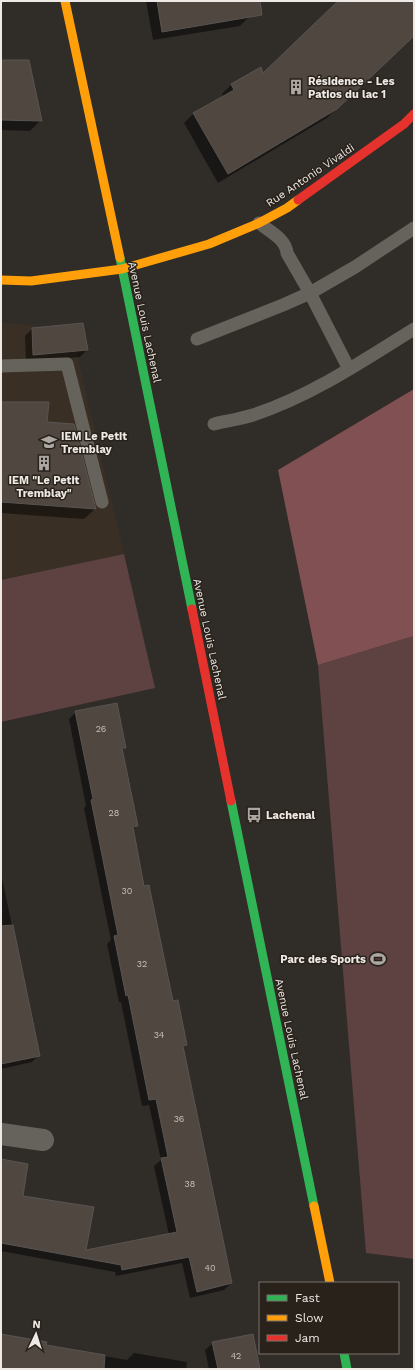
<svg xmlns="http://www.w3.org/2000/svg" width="415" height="1370" viewBox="0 0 415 1370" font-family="'Work Sans',sans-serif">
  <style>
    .built { fill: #3a2f25 }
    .green { fill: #5e4242 }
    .forest { fill: #805052 }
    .shadow { fill: #0007 }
    .building { fill: #514741; stroke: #585451 }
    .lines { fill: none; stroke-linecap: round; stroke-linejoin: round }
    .lane { stroke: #66635d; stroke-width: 13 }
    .street { stroke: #66635d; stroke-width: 22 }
    .fast { stroke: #30b455; stroke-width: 9 }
    .slow { stroke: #ff9f0a; stroke-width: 9 }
    .jam { stroke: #e5322d; stroke-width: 9 }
    .labels { text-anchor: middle; stroke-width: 3; stroke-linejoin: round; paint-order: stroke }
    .number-label { font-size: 9px; fill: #c7c0bc }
    .poi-label { font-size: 11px; font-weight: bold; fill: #eee9e5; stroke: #29221b; text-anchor: start }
    .street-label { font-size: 11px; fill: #eee9e5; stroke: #29221b }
  </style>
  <rect width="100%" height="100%" fill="#302c28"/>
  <!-- built -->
  <polygon class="built" points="1,322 71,330 124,554 1,580"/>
  <!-- green -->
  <g class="green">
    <polygon points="124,554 155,688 1,722 1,580"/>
    <polygon points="414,636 414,1259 366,1253 318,665"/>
  </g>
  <!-- forest -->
  <polygon class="forest" points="414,389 414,636 318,665 278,470"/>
  <!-- shadow -->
  <g class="shadow">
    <polygon points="146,1 246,1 250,16 240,26 153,40"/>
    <polygon points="339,1 414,1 414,34 327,118 218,183 184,123 193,114 223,97 222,94 231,85 261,69 262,75"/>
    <polygon points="1,61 41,120 30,131 1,130"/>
    <polygon points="32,329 87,350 80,357 26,362 25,336"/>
    <polygon points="1,403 46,422 95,509 84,519 1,513"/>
    <polygon points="76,712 125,747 122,750 137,826 132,830 144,887 172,1002 186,1045 182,1049 231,1283 224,1290 190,1298 182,1263 116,1276 115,1272 1,1251 1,1160 21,1197 85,1252 169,1235 154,1166 161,1160 149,1105 142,1106 121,1002 119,1002 107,944 111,940 84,808 86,806 69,719"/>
    <polygon points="1,873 39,1055 32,1062 1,1069"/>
    <polygon points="1,1335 45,1346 127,1360 134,1353 187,1362 186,1369 1,1369"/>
    <polygon points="213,1343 259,1369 209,1369 205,1350"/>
  </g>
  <!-- building -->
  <g class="building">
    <polygon points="157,1 260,1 262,15 162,32"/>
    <polygon points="338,1 414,1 414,36 337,109 228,174 193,113 234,90 231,84 261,67 263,73"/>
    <polygon points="1,60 29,60 42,121 1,120"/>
    <polygon points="83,323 88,350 33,355 32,328"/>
    <polygon points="1,402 49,402 47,422 74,424 96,509 1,502"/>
    <polygon points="117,703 126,748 122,748 138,826 133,827 144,886 149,885 173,1001 178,1000 187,1045 183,1046 232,1283 197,1292 189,1257 122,1270 121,1265 1,1243 1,1159 28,1164 23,1196 94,1207 86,1250 177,1232 161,1158 168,1157 156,1099 149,1100 128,995 126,996 114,936 118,935 91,800 93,799 75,711"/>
    <polygon points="13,925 40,1056 1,1064 1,926"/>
    <polygon points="1,1334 47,1342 46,1345 105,1355 104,1369 1,1369"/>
    <polygon points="253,1334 260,1369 218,1369 212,1342"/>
  </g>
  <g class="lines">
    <!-- lane -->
    <g class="lane">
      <path d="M 259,223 C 269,231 286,239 287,253 L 310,293 L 349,369"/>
      <polyline points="197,339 283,305 310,293 355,267 414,228"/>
      <polyline points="1,366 67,364 102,502"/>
      <path d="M 214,424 C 227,421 240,419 253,415 C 311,396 363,361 414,329"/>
    </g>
    <!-- street -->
    <polyline class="street" points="1,1134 43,1140"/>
    <!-- fast -->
    <g class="fast">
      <polyline points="120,258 192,609"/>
      <polyline points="231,801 314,1206"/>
      <polyline points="344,1353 347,1369"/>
    </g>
    <!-- slow -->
    <g class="slow">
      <polyline points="65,1 120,258"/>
      <polyline points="1,280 31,281 122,269 209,244 259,223 287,208 298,200"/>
      <polyline points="314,1206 330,1283"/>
    </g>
    <!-- jam -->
    <g class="jam">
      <polyline points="298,200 404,124 414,114"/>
      <polyline points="192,609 231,801"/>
    </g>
  </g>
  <!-- icons -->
  <defs>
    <symbol id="building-bare" viewBox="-9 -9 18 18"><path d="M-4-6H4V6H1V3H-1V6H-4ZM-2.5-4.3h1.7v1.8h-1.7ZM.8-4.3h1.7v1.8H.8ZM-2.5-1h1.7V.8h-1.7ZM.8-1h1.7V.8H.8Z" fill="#aca7a3" stroke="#29221b" stroke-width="2.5" paint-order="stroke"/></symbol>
    <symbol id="school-bare" viewBox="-9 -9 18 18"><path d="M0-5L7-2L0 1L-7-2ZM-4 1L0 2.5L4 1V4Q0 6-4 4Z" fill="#aca7a3" stroke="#29221b" stroke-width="2.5" paint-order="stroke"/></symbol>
    <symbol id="bus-bare" viewBox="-9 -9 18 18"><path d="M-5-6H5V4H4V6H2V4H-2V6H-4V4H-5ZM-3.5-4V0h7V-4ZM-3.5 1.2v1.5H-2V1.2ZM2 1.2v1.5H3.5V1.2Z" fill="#aca7a3" stroke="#29221b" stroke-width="2.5" paint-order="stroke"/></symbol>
    <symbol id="stadium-bare" viewBox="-9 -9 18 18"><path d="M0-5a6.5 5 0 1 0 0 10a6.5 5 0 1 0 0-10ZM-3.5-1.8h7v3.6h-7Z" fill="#aca7a3" stroke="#29221b" stroke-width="2.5" paint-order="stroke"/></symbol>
  </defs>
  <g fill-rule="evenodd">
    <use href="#building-bare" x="285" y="76" width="22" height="22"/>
    <use href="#school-bare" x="38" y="431" width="22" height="22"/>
    <use href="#building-bare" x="33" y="452" width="22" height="22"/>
    <use href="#bus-bare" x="243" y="804" width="22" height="22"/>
    <use href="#stadium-bare" x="367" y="948" width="22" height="22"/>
  </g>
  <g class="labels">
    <!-- number labels -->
    <g class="number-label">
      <text x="101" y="732">26</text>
      <text x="114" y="816">28</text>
      <text x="127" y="894">30</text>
      <text x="142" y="967">32</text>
      <text x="159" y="1038">34</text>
      <text x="179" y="1122">36</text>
      <text x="190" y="1187">38</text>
      <text x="210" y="1271">40</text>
      <text x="236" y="1359">42</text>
    </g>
    <!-- poi labels -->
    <g class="poi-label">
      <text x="308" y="85">Résidence - Les<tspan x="308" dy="13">Patios du lac 1</tspan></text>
      <text x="61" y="440">IEM Le Petit<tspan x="61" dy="13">Tremblay</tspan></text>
      <text x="44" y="484" text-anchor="middle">IEM "Le Petit<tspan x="44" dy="13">Tremblay"</tspan></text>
      <text x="266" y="819">Lachenal</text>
      <text x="366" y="963" text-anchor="end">Parc des Sports</text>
    </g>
    <!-- street labels -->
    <g class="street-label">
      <text transform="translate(310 175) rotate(-34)" y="4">Rue Antonio Vivaldi</text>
      <text transform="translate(145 322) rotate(78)" y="4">Avenue Louis Lachenal</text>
      <text transform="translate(210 639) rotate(78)" y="4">Avenue Louis Lachenal</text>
      <text transform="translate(292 1039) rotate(78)" y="4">Avenue Louis Lachenal</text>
    </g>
  </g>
  <!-- border -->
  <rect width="415" height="1370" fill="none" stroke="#eee9e5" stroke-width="4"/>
  <!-- legend -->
  <rect x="259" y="1282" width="140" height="72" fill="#29221b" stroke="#78726c"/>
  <rect x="267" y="1295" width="20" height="6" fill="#30b455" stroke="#78726c"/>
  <text x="295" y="1302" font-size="12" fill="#eee9e5">Fast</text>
  <rect x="267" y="1315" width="20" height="6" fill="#ff9f0a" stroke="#78726c"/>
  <text x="295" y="1322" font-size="12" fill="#eee9e5">Slow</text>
  <rect x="267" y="1335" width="20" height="6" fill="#e5322d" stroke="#78726c"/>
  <text x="295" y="1342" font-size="12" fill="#eee9e5">Jam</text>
  <!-- north arrow -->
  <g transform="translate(36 1334) rotate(4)" stroke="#29221b" stroke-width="3" paint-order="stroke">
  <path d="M0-3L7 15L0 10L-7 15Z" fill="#eee9e5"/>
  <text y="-6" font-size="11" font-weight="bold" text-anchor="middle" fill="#eee9e5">N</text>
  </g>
</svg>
